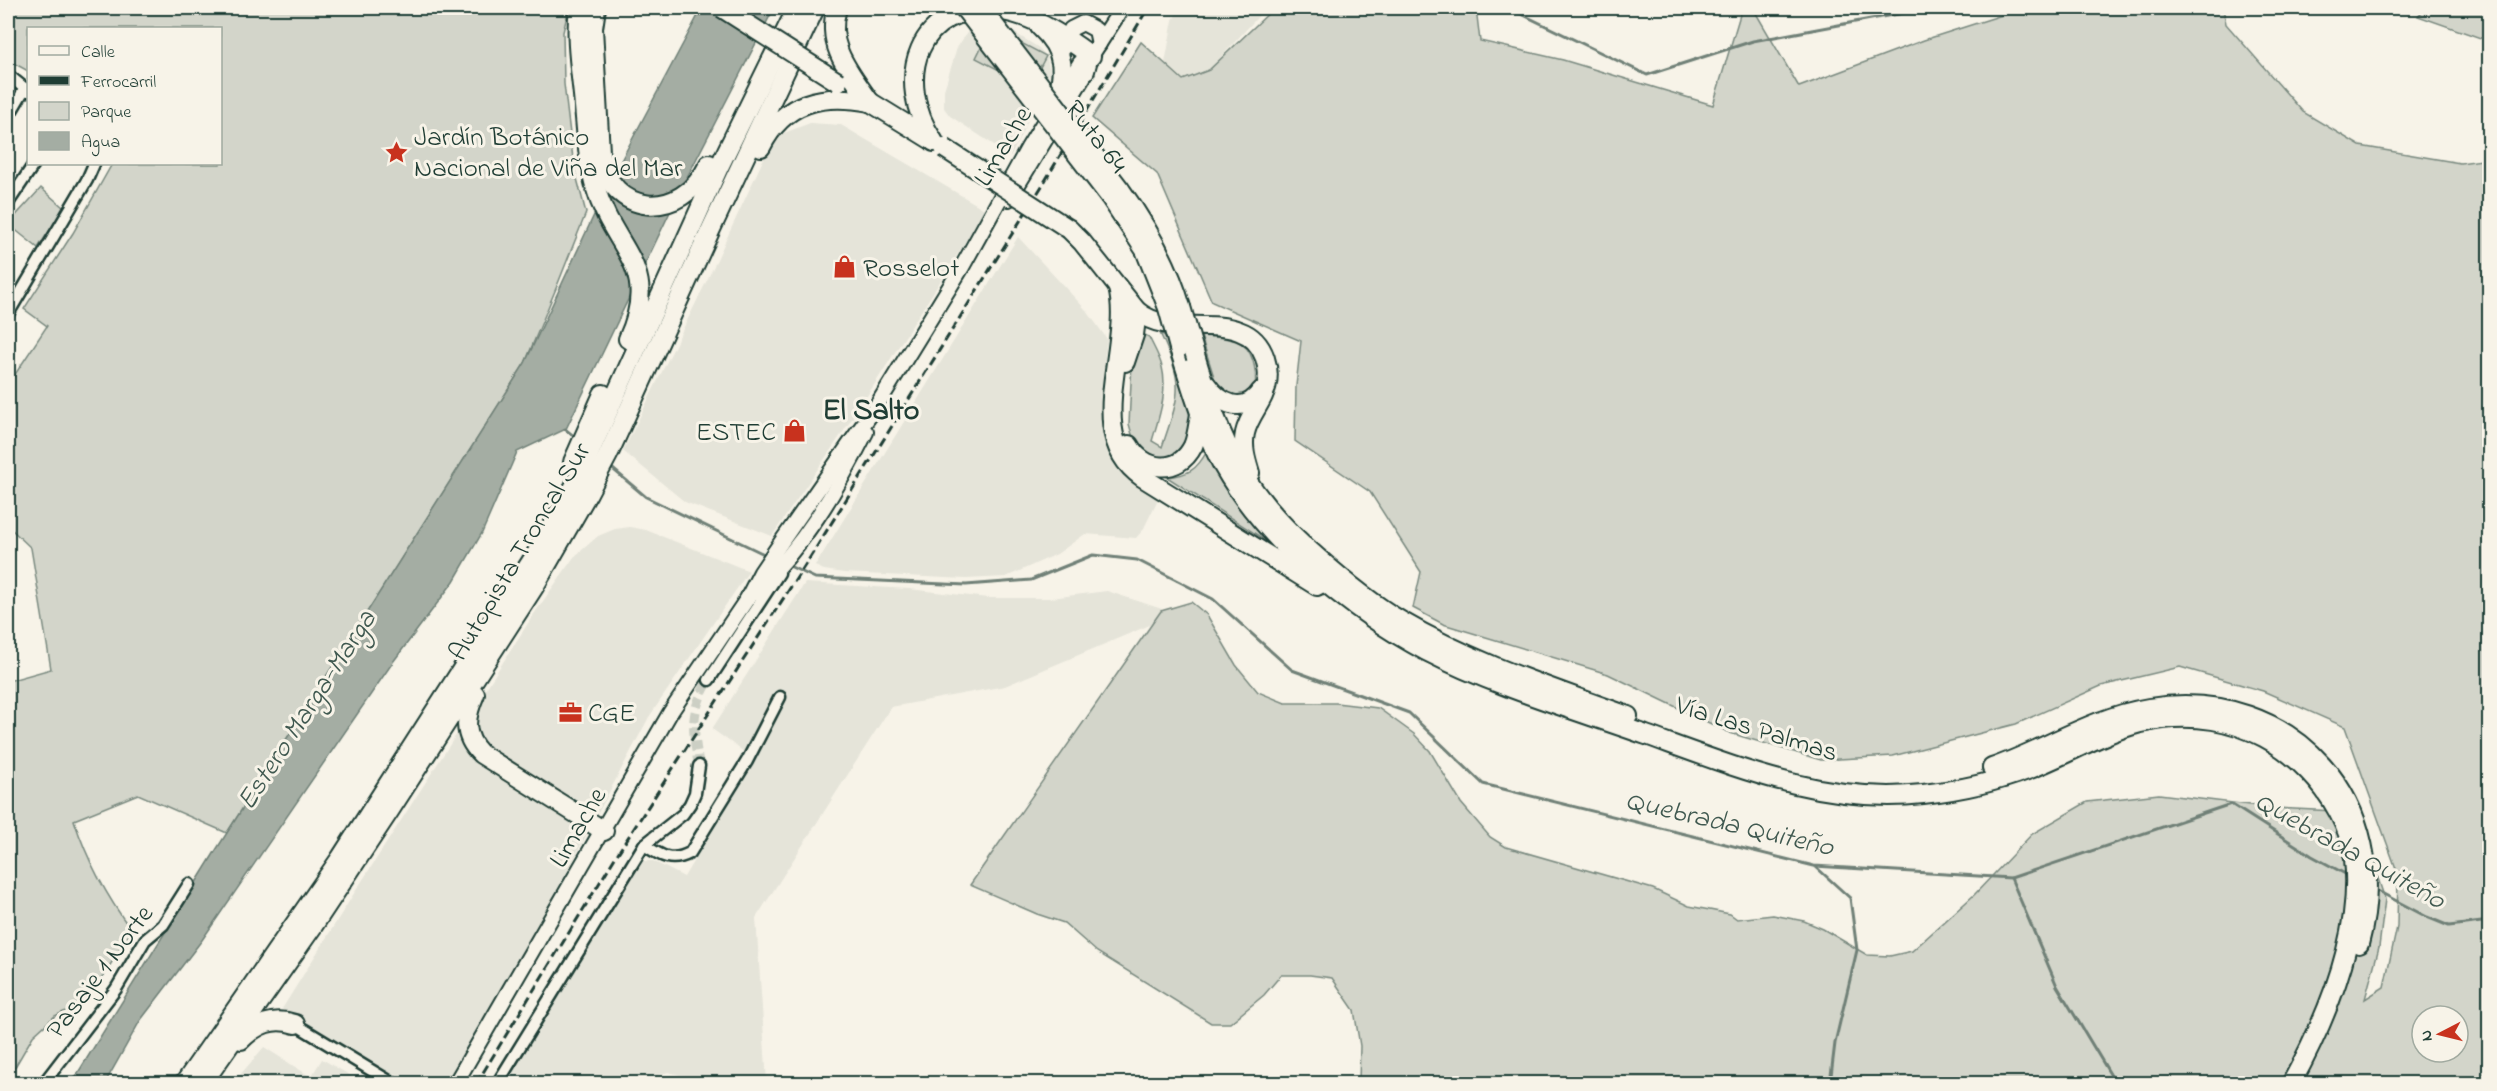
<svg xmlns="http://www.w3.org/2000/svg" width="2497" height="1091" viewBox="0 0 2497 1091" font-family="'Indie Flower',sans-serif">
  <style>
    .built { fill: #e5e4d9 }
    .green { fill: #d3d5ca; stroke: #79897f; stroke-width: 1.5; fill-rule: evenodd }
    .water { fill: #a4ada3; stroke: #6f8077; stroke-width: 1.5 }
    .lines { fill: none; stroke-linecap: round; stroke-linejoin: round }
    .stream { stroke: #6f8077; stroke-width: 3 }
    .street-tunnel { stroke: #cccfc4; stroke-width: 10; stroke-dasharray: 10 5; stroke-linecap: butt }
    .street-casing { stroke: #1f3d34; stroke-width: 15 }
    .secondary-casing { stroke: #1f3d34; stroke-width: 18 }
    .highway-casing { stroke: #1f3d34; stroke-width: 22 }
    .street { stroke: #f7f3e8; stroke-width: 10 }
    .secondary { stroke: #f7f3e8; stroke-width: 14 }
    .highway { stroke: #f7f3e8; stroke-width: 18 }
    .rail { stroke: #1f3d34; stroke-width: 3; stroke-dasharray: 9 4.5; stroke-linecap: butt }
    .highway-bridge-casing { stroke: #1f3d34; stroke-width: 22; stroke-linecap: butt }
    .highway-bridge { stroke: #f7f3e8; stroke-width: 18 }
    .labels { text-anchor: middle; stroke-width: 6; stroke-linejoin: round; paint-order: stroke }
    .poi-label { font-size: 27px; fill: #1f3d34; stroke: #f7f3e8; text-anchor: start }
    .street-label { font-size: 27px; fill: #1f3d34; stroke: #f7f3e8 }
    .water-label { font-size: 28px; font-style: italic; fill: #405950; stroke: #f7f3e8 }
    .quarter-label { font-size: 30px; font-weight: bold; fill: #1f3d34; stroke: #f7f3e8 }
  </style>
  <rect width="100%" height="100%" fill="#f7f3e8"/>
  <filter id="ink" filterUnits="userSpaceOnUse"><feTurbulence type="fractalNoise" baseFrequency=".0167" numOctaves="2"/><feDisplacementMap in="SourceGraphic" scale="12" xChannelSelector="R" yChannelSelector="G"/><feConvolveMatrix kernelMatrix="1 2 1 2 8 2 1 2 1" color-interpolation-filters="sRGB"/></filter>
  <g filter="url(#ink)">
    <!-- built -->
    <g class="built">
      <polygon points="1180,8 1266,8 1209,70 1183,80 1165,63 1173,20"/>
      <polygon points="984,24 1004,26 1039,48 1047,57 1050,73 1011,156 950,116 944,108 944,90 957,48 968,31"/>
      <polygon points="810,123 841,125 986,210 858,410 772,536 685,502 623,451 712,270 770,145 784,133"/>
      <polygon points="1018,237 1087,311 1107,339 1103,377 1103,415 1111,450 1161,493 1143,530 1136,538 1085,534 1057,554 1006,577 966,579 844,573 824,570 815,566"/>
      <polygon points="630,527 646,530 749,571 649,717 518,964 446,1083 406,1083 282,1009 353,895 534,614 574,557 598,536 615,529"/>
      <polygon points="805,583 909,589 988,598 1051,598 1107,591 1162,609 1157,622 1005,686 891,707 756,918 767,1083 712,1083 668,1072 635,1083 503,1084 637,861 653,861 684,877 754,759 712,729"/>
      <polygon points="264,1047 311,1077 322,1059 363,1083 233,1083"/>
    </g>
    <!-- green -->
    <g class="green">
      <path d="M 8,8 L 569,8 L 563,32 L 564,84 L 574,167 L 586,213 L 557,286 L 525,363 L 227,833 L 138,794 L 74,820 C 87,860 107,897 132,931 L 103,976 L 79,1005 L 55,1016 L 33,1036 L 8,1079 L 8,681 L 51,669 L 31,548 L 11,529 L 10,382 L 47,326 L 24,309 L 73,233 L 112,164 L 220,164 L 220,28 L 28,28 L 28,71 L 8,60 Z"/>
      <path d="M 1274,8 L 1476,8 L 1480,41 L 1563,60 L 1713,105 L 1742,8 L 1753,8 L 1799,87 L 1924,40 L 2024,8 L 2223,8 L 2226,24 L 2303,112 L 2360,146 L 2460,163 L 2489,159 L 2489,1083 L 1359,1083 L 1360,1046 L 1354,1010 L 1332,978 L 1310,975 L 1281,975 L 1264,995 L 1230,1023 L 1211,1023 L 1097,952 L 1064,923 L 1037,914 L 970,885 L 1161,611 L 1191,602 L 1207,615 L 1236,665 L 1258,692 L 1285,703 L 1336,703 L 1378,708 L 1414,734 L 1430,751 L 1461,803 L 1490,837 L 1506,847 L 1653,889 L 1689,906 L 1730,914 L 1737,919 L 1773,915 L 1804,921 L 1823,929 L 1867,955 L 1890,956 L 1912,951 L 1974,895 L 2032,834 L 2087,802 L 2159,794 L 2274,808 L 2335,811 L 2364,837 L 2385,899 L 2379,947 L 2365,999 L 2384,987 L 2397,927 L 2398,874 L 2345,727 L 2263,691 L 2180,667 L 2101,686 L 2016,724 L 1893,756 L 1821,760 L 1730,733 L 1608,674 L 1443,624 L 1413,608 L 1421,572 L 1370,492 L 1295,441 L 1296,386 L 1301,341 L 1212,302 L 1157,174 L 1092,118 L 1141,42 L 1183,80 L 1209,70 ZM 2422,1016 L 2458,1016 L 2458,1052 L 2422,1052 Z"/>
      <polygon points="2426,8 2489,8 2489,41 2418,16"/>
      <polygon points="991,27 1046,56 1030,86 976,58"/>
      <polygon points="41,188 64,208 38,248 8,224"/>
      <path d="M 1160,333 L 1171,339 L 1193,420 L 1191,438 L 1174,456 L 1152,461 L 1135,445 L 1129,424 L 1132,362 L 1145,335 L 1149,337 C 1153,346 1160,357 1162,367 C 1168,392 1159,417 1152,441 L 1162,447 C 1180,393 1185,386 1160,333 Z"/>
      <path d="M 1201,336 C 1212,337 1225,337 1236,341 C 1254,347 1257,372 1255,388 L 1245,396 L 1235,399 L 1222,393 L 1215,380 Z"/>
      <path d="M 1207,451 L 1218,475 L 1233,499 L 1290,556 L 1167,477 C 1188,475 1197,470 1207,451 Z"/>
    </g>
    <!-- water -->
    <polygon class="water" points="702,8 774,8 682,187 566,429 517,452 482,533 454,581 393,662 202,940 140,1021 105,1083 71,1084 218,847 525,363 608,185"/>
    <g class="lines">
      <!-- stream -->
      <g class="stream">
        <polyline points="1509,8 1647,75 1753,41 1930,8"/>
        <polyline points="565,429 576,438"/>
        <polyline points="608,465 646,497 766,555"/>
        <polyline points="785,564 815,578 966,585 1031,580 1093,555 1137,560 1213,599 1292,670 1409,713 1483,784 1814,866 2011,878 2231,804 2312,856 2349,876"/>
        <polyline points="1816,867 1850,898 1857,950 1835,1043 1830,1084"/>
        <polyline points="2011,878 2057,986 2116,1084"/>
        <polyline points="2374,889 2427,917 2449,926 2490,921"/>
      </g>
      <!-- street-tunnel -->
      <path class="street-tunnel" d="M 699,766 C 693,730 689,713 709,680"/>
      <defs>
        <g id="street">
          <polyline points="8,75 28,91"/>
          <polyline points="8,117 25,88"/>
          <polyline points="8,203 34,164"/>
          <polyline points="8,314 87,180 94,164"/>
          <polyline points="709,680 779,573"/>
          <path d="M 644,845 C 661,856 671,863 690,853 L 747,761 L 780,697"/>
          <polyline points="295,1024 394,1084"/>
          <polyline points="43,1084 116,989 145,940 163,925 189,884"/>
          <polyline points="497,1084 644,845 683,814 690,804 695,793 699,766"/>
        </g>
        <g id="secondary">
          <polyline points="1064,48 1071,29 1083,23 1096,30 1099,44"/>
          <polyline points="1009,199 1087,71 1091,56"/>
          <path d="M 754,593 C 802,548 837,490 866,432"/>
          <polyline points="455,1084 670,713 747,599 761,572 782,541 879,402 962,267 1028,148 1080,63 1091,56 1122,8"/>
        </g>
        <g id="highway">
          <path d="M 579,8 C 575,36 580,67 583,95 C 586,125 587,157 595,186 C 613,251 662,265 628,339"/>
          <path d="M 596,8 L 593,28 L 600,152 C 609,217 681,223 709,164"/>
          <path d="M 837,8 C 825,45 850,73 870,102"/>
          <path d="M 1040,27 C 1067,52 1065,74 1055,105"/>
          <polyline points="862,97 930,139"/>
          <path d="M 934,142 C 892,80 917,0 1001,11 C 1031,14 1067,38 1091,56"/>
          <path d="M 761,147 C 784,101 822,93 870,102"/>
          <path d="M 1120,189 C 1147,226 1168,263 1181,307"/>
          <polyline points="1110,197 1145,250 1168,308"/>
          <path d="M 1069,229 L 1082,242 L 1137,311 C 1166,335 1206,319 1239,331 C 1265,340 1274,372 1263,396 C 1257,409 1248,419 1245,433 C 1242,447 1246,460 1250,473"/>
          <path d="M 1118,288 C 1133,345 1081,435 1142,477 L 1317,586"/>
          <path d="M 1179,348 C 1192,388 1203,429 1223,466 C 1245,505 1276,539 1309,569 C 1345,600 1384,629 1426,651 C 1496,687 1573,709 1646,735 C 1735,767 1827,805 1923,794 C 1960,790 1996,782 2030,769 C 2095,743 2138,708 2213,720 C 2249,726 2283,744 2308,771 C 2331,794 2350,827 2354,859 C 2362,934 2326,1020 2291,1084"/>
          <path d="M 1196,358 C 1208,398 1220,437 1242,472 C 1262,505 1289,533 1317,557 C 1343,580 1371,603 1401,621 C 1471,662 1551,688 1628,716"/>
          <polyline points="1125,362 1134,335 1137,311"/>
          <path d="M 1206,384 C 1220,404 1244,416 1261,391"/>
          <path d="M 1129,445 C 1143,471 1178,476 1193,446 C 1197,437 1198,425 1200,414"/>
          <polyline points="573,462 603,394"/>
          <path d="M 475,694 C 465,717 462,735 481,754 L 604,831"/>
          <path d="M 1992,768 C 2044,750 2093,717 2149,708 C 2293,685 2397,804 2359,944"/>
          <path d="M 241,1040 C 257,1024 273,1017 295,1024"/>
          <polyline points="184,1084 340,859 536,554 574,487 718,169 797,8"/>
          <polyline points="202,1084 313,926 388,813 534,587 588,493 608,455 711,229 815,8"/>
        </g>
      </defs>
      <!-- street casing -->
      <use href="#street" class="street-casing"/>
      <!-- secondary casing -->
      <use href="#secondary" class="secondary-casing"/>
      <!-- highway casing -->
      <use href="#highway" class="highway-casing"/>
      <!-- street -->
      <use href="#street" class="street"/>
      <!-- secondary -->
      <use href="#secondary" class="secondary"/>
      <!-- highway -->
      <use href="#highway" class="highway"/>
      <!-- rail -->
      <polyline class="rail" points="476,1084 616,856 809,559 1042,186 1148,8"/>
      <defs>
        <g id="highway-bridge">
          <polyline points="722,8 838,82"/>
          <polyline points="964,8 1110,197"/>
          <polyline points="981,8 1120,189"/>
          <polyline points="944,148 1069,229"/>
          <polyline points="1181,307 1196,358"/>
          <polyline points="1168,308 1179,348"/>
        </g>
      </defs>
      <!-- highway-bridge casing -->
      <use href="#highway-bridge" class="highway-bridge-casing"/>
      <!-- highway-bridge -->
      <use href="#highway-bridge" class="highway-bridge"/>
    </g>
  </g>
  <!-- icons -->
  <defs>
    <symbol id="sight-bare" viewBox="-9 -9 18 18"><path d="M0-6L1.8-2.2L6-1.7L2.9 1.2L3.7 5.4L0 3.3L-3.7 5.4L-2.9 1.2L-6-1.7L-1.8-2.2Z" fill="#c8321e" stroke="#f7f3e8" stroke-width="2.5" paint-order="stroke"/></symbol>
    <symbol id="shop-bare" viewBox="-9 -9 18 18"><path d="M-5-2.5h2.3a2.7 3.5 0 0 1 5.4 0H5L5.5 6h-11ZM-1.5-2.5h3a1.5 2.3 0 0 0-3 0Z" fill="#c8321e" stroke="#f7f3e8" stroke-width="2.5" paint-order="stroke"/></symbol>
    <symbol id="office-bare" viewBox="-9 -9 18 18"><path d="M-6-3h4V-5.5h4V-3h4V5H-6ZM-1-4.5V-3h2v-1.5ZM-6 0V1H6V0Z" fill="#c8321e" stroke="#f7f3e8" stroke-width="2.5" paint-order="stroke"/></symbol>
  </defs>
  <g fill-rule="evenodd">
    <use href="#sight-bare" x="380" y="136" width="33" height="33"/>
    <use href="#shop-bare" x="828" y="250" width="33" height="33"/>
    <use href="#shop-bare" x="778" y="414" width="33" height="33"/>
    <use href="#office-bare" x="554" y="696" width="33" height="33"/>
  </g>
  <g class="labels">
    <!-- poi labels -->
    <g class="poi-label">
      <text x="414" y="145">Jardín Botánico<tspan x="414" dy="31">Nacional de Viña del Mar</tspan></text>
      <text x="863" y="276">Rosselot</text>
      <text x="776" y="440" text-anchor="end">ESTEC</text>
      <text x="588" y="721">CGE</text>
    </g>
    <!-- street labels -->
    <g class="street-label">
      <text transform="translate(1097 136) rotate(52)" y="9">Ruta 64</text>
      <text transform="translate(1002 146) rotate(-59)" y="9">Limache</text>
      <text transform="translate(519 551) rotate(-59)" y="9">Autopista Troncal Sur</text>
      <text transform="translate(1757 728) rotate(17)" y="9">Vía Las Palmas</text>
      <text transform="translate(577 827) rotate(-60)" y="9">Limache</text>
      <text transform="translate(99 971) rotate(-53)" y="9">Pasaje 1 Norte</text>
    </g>
    <!-- water labels -->
    <g class="water-label">
      <text transform="translate(305 709) rotate(-57)" y="10">Estero Marga-Marga</text>
      <text transform="translate(1730 822) rotate(13)" y="10">Quebrada Quiteño</text>
      <text transform="translate(2351 849) rotate(29)" y="10">Quebrada Quiteño</text>
    </g>
    <!-- quarter labels -->
    <g class="quarter-label">
      <text x="871" y="419">El Salto</text>
    </g>
  </g>
  <!-- margin -->
  <rect width="2497" height="1091" fill="none" stroke="#f7f3e8" stroke-width="30"/>
  <rect x="15" y="15" width="2467" height="1061" fill="none" stroke="#1f3d34" stroke-width="2" filter="url(#ink)"/>
  <!-- legend -->
  <rect x="27" y="27" width="195" height="138" fill="#f7f3e8" stroke="#a1aaa0" stroke-width="1.5"/>
  <rect x="39" y="46" width="30" height="9" fill="#f7f3e8" stroke="#a1aaa0" stroke-width="1.5"/>
  <text x="81" y="57" font-size="18" fill="#1f3d34">Calle</text>
  <rect x="39" y="76" width="30" height="9" fill="#1f3d34" stroke="#a1aaa0" stroke-width="1.5"/>
  <text x="81" y="87" font-size="18" fill="#1f3d34">Ferrocarril</text>
  <rect x="39" y="102" width="30" height="18" fill="#d3d5ca" stroke="#a1aaa0" stroke-width="1.5"/>
  <text x="81" y="117" font-size="18" fill="#1f3d34">Parque</text>
  <rect x="39" y="132" width="30" height="18" fill="#a4ada3" stroke="#a1aaa0" stroke-width="1.5"/>
  <text x="81" y="147" font-size="18" fill="#1f3d34">Agua</text>
  <!-- north arrow -->
  <g transform="translate(2440 1034) rotate(263)"><circle r="28" fill="#f7f3e8" stroke="#a1aaa0" stroke-width="1.5"/>
  <path d="M0-4.5L10 22L0 15L-10 22Z" fill="#c8321e"/>
  <text y="-9" font-size="16" font-weight="bold" text-anchor="middle" fill="#1f3d34">N</text>
  </g>
</svg>
